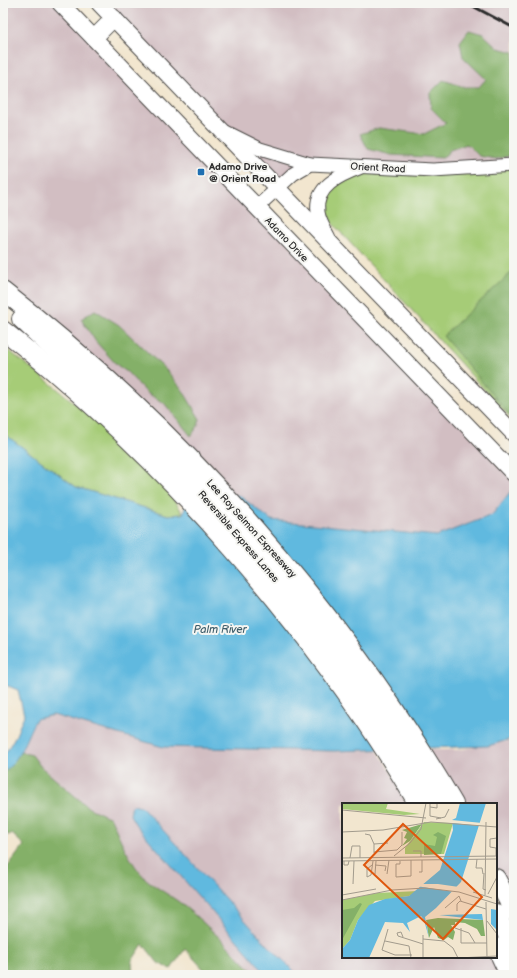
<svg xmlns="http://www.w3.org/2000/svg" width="517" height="978" viewBox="0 0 517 978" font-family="'Balsamiq Sans',sans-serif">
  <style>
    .industrial { fill: #d2bec2 }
    .green { fill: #a6cc77; stroke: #687c51 }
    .forest { fill: #84b068; stroke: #586e4a }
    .water { fill: #61b9df; stroke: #467285 }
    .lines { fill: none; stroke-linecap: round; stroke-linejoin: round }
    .minor-casing { stroke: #494744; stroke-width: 15 }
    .major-casing { stroke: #494744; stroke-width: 18 }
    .highway-casing { stroke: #494744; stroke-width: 20 }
    .minor { stroke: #fff; stroke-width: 13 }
    .major { stroke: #fff; stroke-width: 16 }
    .highway { stroke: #fff; stroke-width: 18 }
    .rail { stroke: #2b2b2b; stroke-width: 3 }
    .poi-dot { fill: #1f6fb2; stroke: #f6f6f2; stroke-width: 1.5 }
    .labels { text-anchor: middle; stroke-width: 4; stroke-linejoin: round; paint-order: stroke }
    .poi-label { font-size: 10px; font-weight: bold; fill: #2b2b2b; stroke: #f6f6f2; text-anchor: start }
    .street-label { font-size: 10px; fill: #2b2b2b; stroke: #f6f6f2 }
    .water-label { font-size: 11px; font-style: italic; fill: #3e5d6a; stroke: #f6f6f2 }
    .inset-road { fill: none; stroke: #a29b8d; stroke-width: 1 }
    .view { fill: #df570e; fill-opacity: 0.15; stroke: #df570e; stroke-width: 2 }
    .inset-edge { fill: none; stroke: #2b2b2b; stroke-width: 2 }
  </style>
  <rect width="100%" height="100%" fill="#f6f6f2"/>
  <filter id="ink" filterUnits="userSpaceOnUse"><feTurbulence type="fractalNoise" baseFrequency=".025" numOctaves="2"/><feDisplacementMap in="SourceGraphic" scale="8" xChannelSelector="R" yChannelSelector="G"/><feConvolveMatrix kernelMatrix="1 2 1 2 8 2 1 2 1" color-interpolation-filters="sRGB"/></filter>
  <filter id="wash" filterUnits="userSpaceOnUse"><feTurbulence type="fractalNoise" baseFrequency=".012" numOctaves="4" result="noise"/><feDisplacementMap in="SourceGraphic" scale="16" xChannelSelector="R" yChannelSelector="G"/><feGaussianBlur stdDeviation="0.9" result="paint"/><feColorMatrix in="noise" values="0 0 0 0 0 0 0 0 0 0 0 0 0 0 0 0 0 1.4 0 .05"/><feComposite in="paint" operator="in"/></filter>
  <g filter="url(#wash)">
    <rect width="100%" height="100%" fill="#f2e6cf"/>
    <!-- industrial -->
    <g class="industrial">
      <polygon points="3,3 59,3 514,479 514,487 492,515 437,536 270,520 240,496 225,493 3,290"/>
      <polygon points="107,3 514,3 514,162 438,167 305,164 278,182"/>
      <polygon points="53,715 78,721 334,751 377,750 411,804 343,804 343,957 496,957 512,975 227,975 20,752 36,718"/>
      <polygon points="514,740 514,902 496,871 496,804 457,804 428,750 458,750"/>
    </g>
    <!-- green -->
    <g class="green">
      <path d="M 514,166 L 514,422 L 333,224 C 318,197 333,186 353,171 Z"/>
      <path d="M 3,346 C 41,376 79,405 115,437 C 141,461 166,483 183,514 L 168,515 L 76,487 L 3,433 Z"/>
    </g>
    <!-- forest -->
    <g class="forest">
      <polygon points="469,30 483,34 498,48 514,52 514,155 496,159 479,156 467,144 450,150 443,158 391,155 368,149 360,134 379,128 424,134 446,123 431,108 430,93 443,80 464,87 479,87 486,79 463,57 460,42"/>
      <polygon points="513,271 514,274 514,420 443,336"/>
      <polygon points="95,310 119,325 167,371 182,389 200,419 198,426 191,436 164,403 147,393 127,372 117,365 96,342 81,319"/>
      <path d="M 20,752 L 32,755 L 41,767 L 89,808 L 111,818 C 119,837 131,865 146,879 C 156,888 168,894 179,902 C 205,923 230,947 253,972 L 253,975 L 209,975 L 185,949 L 171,969 L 158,963 L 143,944 L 132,961 L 133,975 L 3,975 L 3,873 L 24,845 L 12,834 L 3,836 L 3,772 L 7,769 Z"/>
    </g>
    <!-- water -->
    <g class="water">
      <path d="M 3,433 L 76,487 L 168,515 L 183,514 L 189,493 L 214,491 L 240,496 L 271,520 L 437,536 L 492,515 L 514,487 L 514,738 L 488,746 L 334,751 L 163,747 L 53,715 L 36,719 C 26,735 21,761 3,772 L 3,757 L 16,735 L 24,715 L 18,690 L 3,684 Z"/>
      <polygon points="132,805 142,807 263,940 298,975 266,975 256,962 136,825 130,815"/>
    </g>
  </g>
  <g filter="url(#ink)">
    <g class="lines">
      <defs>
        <g id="minor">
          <polyline points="226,132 260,149 310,164"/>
          <polyline points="257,207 293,174 310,164 433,170 514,165"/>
          <path d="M 329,238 C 325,230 319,221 318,212 C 314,187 340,175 359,168"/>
        </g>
        <g id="major">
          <polyline points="60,3 514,474"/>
          <polyline points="99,3 514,434"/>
          <polyline points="94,38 114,18"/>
        </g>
        <g id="highway">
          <path d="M 3,291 C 183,431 339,607 454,804"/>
          <path d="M 21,319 C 81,375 141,430 197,489 C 288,584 369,691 436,804"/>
          <path d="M 3,330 C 166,459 312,625 418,804"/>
          <polyline points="496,878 514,912"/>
          <polyline points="496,913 514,949"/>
          <polyline points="496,947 509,975"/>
        </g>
      </defs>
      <!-- minor casing -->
      <use href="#minor" class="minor-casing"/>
      <!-- major casing -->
      <use href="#major" class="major-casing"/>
      <!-- highway casing -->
      <use href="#highway" class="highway-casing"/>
      <!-- minor -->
      <use href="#minor" class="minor"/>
      <!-- major -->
      <use href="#major" class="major"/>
      <!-- highway -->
      <use href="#highway" class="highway"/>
      <!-- rail -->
      <polyline class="rail" points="467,3 514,28"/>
    </g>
  </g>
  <!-- markers -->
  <rect class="poi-dot" x="197" y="168" width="8" height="8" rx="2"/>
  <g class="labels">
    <!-- poi labels -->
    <g class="poi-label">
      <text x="209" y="170">Adamo Drive<tspan x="209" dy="12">@ Orient Road</tspan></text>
    </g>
    <!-- street labels -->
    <g class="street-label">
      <text transform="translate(378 167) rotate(3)" y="4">Orient Road</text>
      <text transform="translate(287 239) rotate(46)" y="4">Adamo Drive</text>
      <text transform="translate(252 528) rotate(48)" y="4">Lee Roy Selmon Expressway</text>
      <text transform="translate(239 536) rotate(49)" y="4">Reversible Express Lanes</text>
    </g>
    <!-- water labels -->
    <g class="water-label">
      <text x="220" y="633">Palm River</text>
    </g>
  </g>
  <!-- overview -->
  <g transform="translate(342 803)">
    <rect width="155" height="155" fill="#f2e6cf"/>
    <path d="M 0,0 L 46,0 L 44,6 L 78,11 L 62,12 L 0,6 ZM 82,19 L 111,20 L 102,51 L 63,51 L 63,45 ZM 76,88 L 67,93 L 33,98 L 16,117 L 8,137 L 0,146 L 0,97 L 35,90 Z" fill="#a6cc77"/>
    <path d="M 80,21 L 68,38 L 60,43 L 65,36 L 62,35 L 65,29 L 60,27 ZM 96,29 L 104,33 L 99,51 L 82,52 L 82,41 L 93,43 L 95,34 L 91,32 ZM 18,100 L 20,101 L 0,137 L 0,107 L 12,105 ZM 96,115 L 141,117 L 143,133 L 139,133 L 135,126 L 123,120 L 113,119 L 113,122 L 109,122 L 113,129 L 111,137 L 106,134 L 102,137 L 96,135 L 92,124 L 87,135 L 84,117 Z" fill="#84b068"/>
    <path d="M 118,0 L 144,0 L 119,79 L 94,105 L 83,114 L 87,135 L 82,117 L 79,113 L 65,120 L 68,129 L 61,120 L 43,119 L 27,155 L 0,155 L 0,146 L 8,137 L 16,117 L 27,102 L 43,96 L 67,93 L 98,67 L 111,27 L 110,17 L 114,15 ZM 149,106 L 155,107 L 155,127 L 149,121 ZM 140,111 L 141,117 L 97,112 L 98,112 Z" fill="#61b9df"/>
    <path d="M 110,17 L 140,20 L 140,23 L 110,20 ZM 79,81 L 96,81 L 117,84 L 113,89 L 74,83 Z" fill="#f2e6cf"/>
    <path class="inset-road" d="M 88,0 L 88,4 L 95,5 L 95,0M 88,4 L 88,13 L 99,15M 0,7 L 84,15M 94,16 L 103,14 L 107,6M 0,29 L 41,27 L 89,19 L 155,24M 23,31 L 28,32 L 32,41M 71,48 L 79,48 L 79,54M 32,49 L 55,47 L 60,42 L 60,29M 32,50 L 32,41 L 46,40M 52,53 L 68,40 L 79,26 L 84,0M 154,53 L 154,45 L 148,44 L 148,36 L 155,35M 0,55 L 155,53M 8,55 L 10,43 L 18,43 L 18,55M 135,56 L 134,65 L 140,65 L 141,71M 0,58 L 155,56M 2,58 L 2,62 L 6,62 L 7,58M 58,58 L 58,61 L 54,61 L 54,74 L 69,73 L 69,57M 33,62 L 44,63 L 43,68M 77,69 L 80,69 L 80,57M 142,70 L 141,86 L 144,87M 33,71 L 34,58M 45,71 L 47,57M 25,74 L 29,72 L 31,58M 25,74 L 25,66 L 30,62M 11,81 L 12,58M 131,89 L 150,95M 146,91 L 155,74M 0,92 L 34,86M 143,92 L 144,19M 0,97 L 50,87 L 83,85 L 117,89 L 155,101M 144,99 L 145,155M 103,105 L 117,93 L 119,98M 115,108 L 115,101 L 118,98 L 144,106M 145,118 L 155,131M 113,125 L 127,130 L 133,140M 119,125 L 119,140 L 145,140M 46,126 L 40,147 L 53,152 L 70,152M 61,134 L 59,129 L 55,130 L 56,133 L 81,141M 81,136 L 102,138 L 111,145 L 116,155M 43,138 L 67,143 L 69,155M 81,155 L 81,132M 116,155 L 155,153"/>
    <path class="view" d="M 61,21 L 140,94 L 101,136 L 22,62 Z"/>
    <rect width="155" height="155" class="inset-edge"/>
  </g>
  <!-- margin -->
  <rect width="517" height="978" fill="none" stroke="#f6f6f2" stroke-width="16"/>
</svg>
